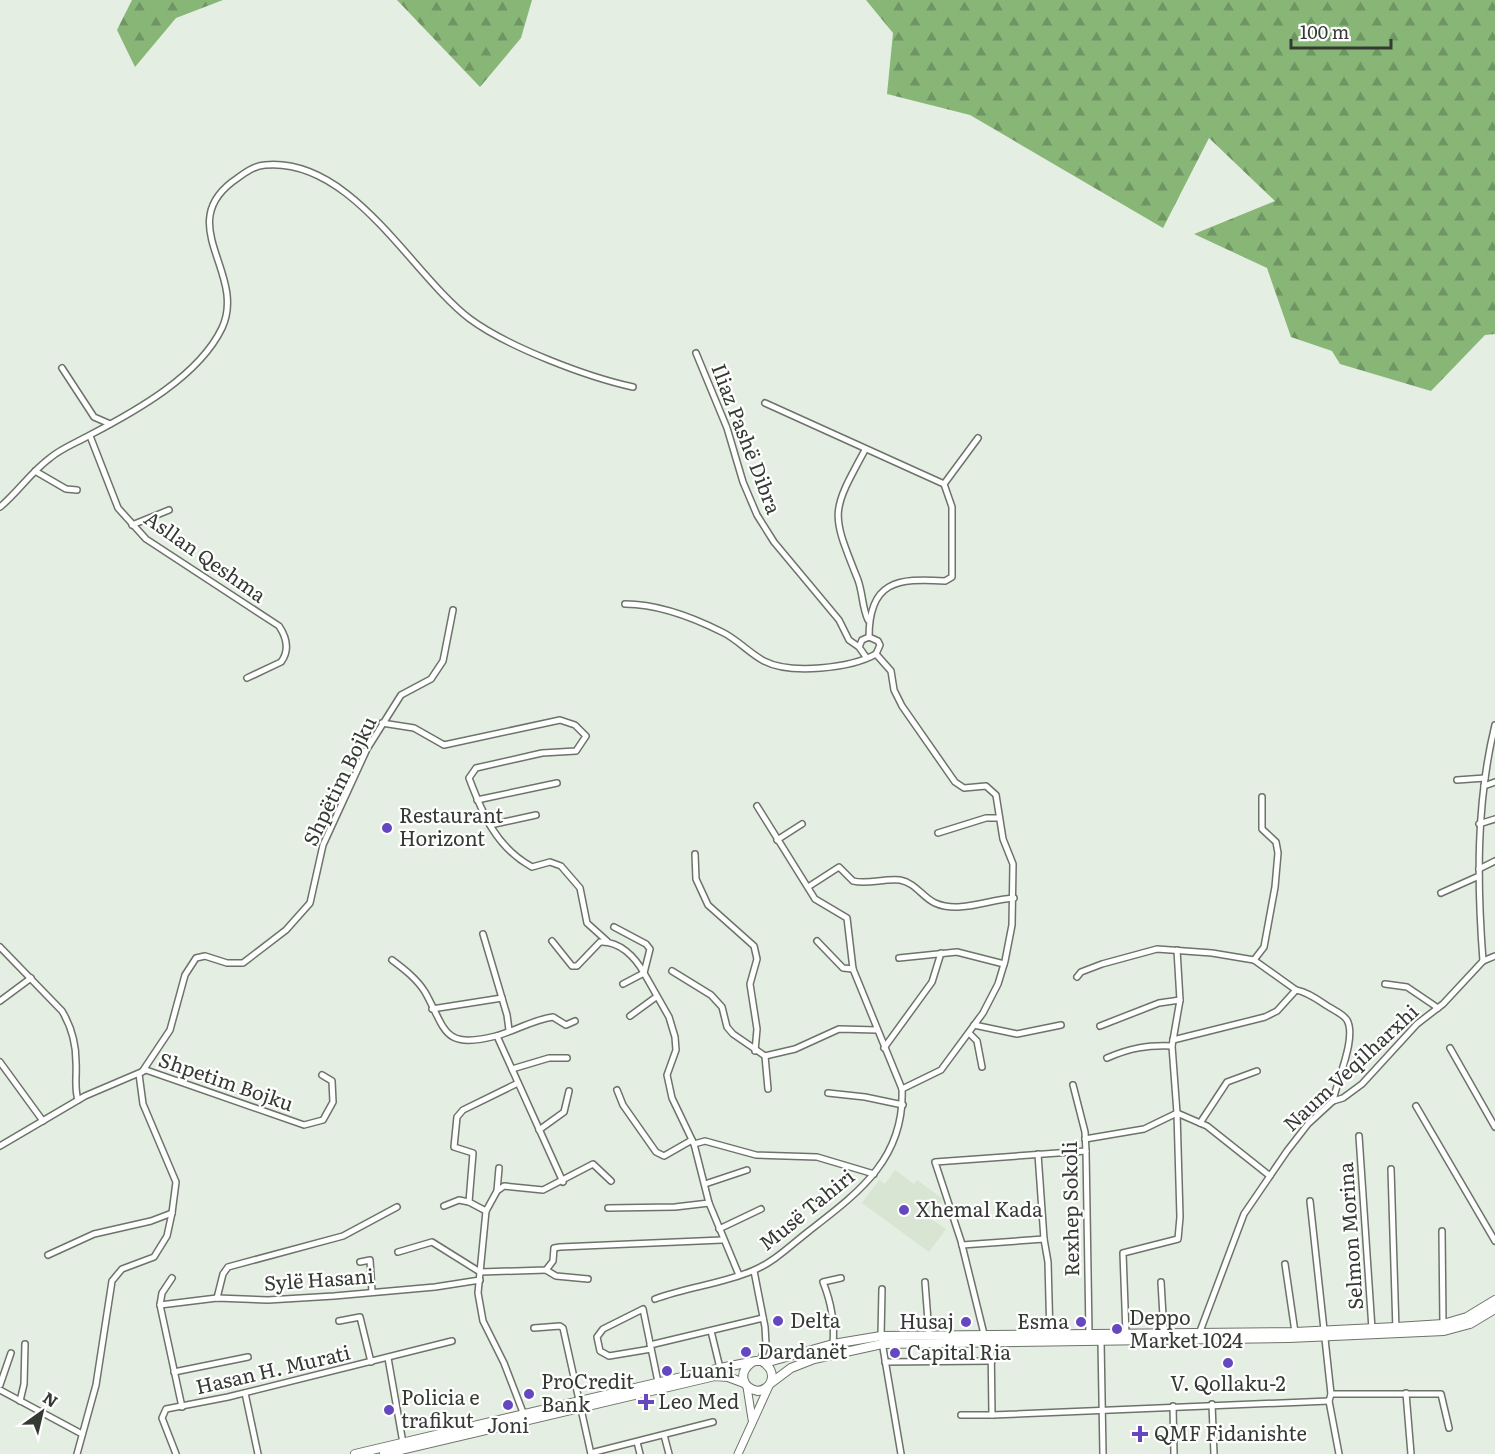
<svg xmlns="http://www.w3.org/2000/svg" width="1495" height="1454" viewBox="0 0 1495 1454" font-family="Literata,serif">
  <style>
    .built { fill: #d8e5d3 }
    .forest { fill: url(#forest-firs) }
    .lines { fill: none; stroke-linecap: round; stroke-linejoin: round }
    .minor-casing { stroke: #6c7469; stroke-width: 8 }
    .tertiary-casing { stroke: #6c7469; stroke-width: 9 }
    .secondary-casing { stroke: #6c7469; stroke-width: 10 }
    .minor { stroke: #fff; stroke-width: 5 }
    .tertiary { stroke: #fff; stroke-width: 7 }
    .secondary { stroke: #fff; stroke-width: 8 }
    .poi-dot { fill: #6547c0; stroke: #fff; stroke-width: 2 }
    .labels { text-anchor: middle; stroke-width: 4.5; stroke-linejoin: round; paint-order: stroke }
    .street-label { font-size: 20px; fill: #363a35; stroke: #fff }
    .poi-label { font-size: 20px; fill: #363a35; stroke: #fff; text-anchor: start }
  </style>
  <defs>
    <pattern id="forest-firs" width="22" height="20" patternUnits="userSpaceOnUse" patternTransform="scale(1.5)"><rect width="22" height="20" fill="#87b677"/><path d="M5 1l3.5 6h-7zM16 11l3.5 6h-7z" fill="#6f9562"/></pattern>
  </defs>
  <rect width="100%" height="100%" fill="#e5eee2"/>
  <!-- built -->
  <polygon class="built" points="895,1170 914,1184 917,1180 943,1199 930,1218 946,1229 929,1252 862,1203 879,1180 885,1184"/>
  <!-- forest -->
  <g class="forest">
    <polygon points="132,0 223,0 176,18 135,67 117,30"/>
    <polygon points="397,0 532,0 521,38 480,87"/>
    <polygon points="866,0 1495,0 1495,334 1485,335 1431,391 1340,364 1332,351 1291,337 1267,268 1194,234 1275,201 1209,138 1163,228 970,115 887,94 893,33"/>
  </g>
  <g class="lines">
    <defs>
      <g id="minor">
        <polyline points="696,353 727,428 743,482 757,515 774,542 839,620 849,640 859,647"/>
        <polyline points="62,368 94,417 110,424"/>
        <polyline points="765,403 944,484 978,438"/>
        <path d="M 90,436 L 118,508 L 146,539 L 279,626 C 287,638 290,650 281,662 L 247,678"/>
        <path d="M 865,450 C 830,514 831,512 858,580 C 863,594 862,607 868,620"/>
        <polyline points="35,471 66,489 77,490"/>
        <path d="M 0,507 C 18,492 31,472 50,458 C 62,448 76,443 90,435 C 136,411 199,376 222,328 C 247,274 175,226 232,182 C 242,175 252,166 265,165 C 352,157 411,274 470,319 C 508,347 587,377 633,387"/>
        <polyline points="132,525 169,510"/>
        <path d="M 625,604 C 658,604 692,617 722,632 C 737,639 749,653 764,661 C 791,675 851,668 876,654"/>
        <path d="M 869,637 C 869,581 897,578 945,581 L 952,577 L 952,507 L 944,484"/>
        <polyline points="869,637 878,641 880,645 876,654"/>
        <polyline points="876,654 891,671 894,690 902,706 955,782 964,788 986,786 996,795 1003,839 1013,864 1012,925 1005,961 998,984 983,1013 941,1070 902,1089"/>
        <polyline points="866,657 859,647 862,640 869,637"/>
        <path d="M 382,723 L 414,728 L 444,745 L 560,720 L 575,725 L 586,736 L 576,751 L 542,753 L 476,768 L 469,778 C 483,815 496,847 532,867 L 550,862 L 561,866 L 580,888 L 587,923 L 607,941"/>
        <polyline points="1457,780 1485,778"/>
        <polyline points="1484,786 1495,782"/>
        <polyline points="477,800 557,783"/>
        <polyline points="1479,824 1495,819"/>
        <polyline points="490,825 536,815"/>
        <polyline points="938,833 986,818 999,818"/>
        <polyline points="777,840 802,824"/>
        <polyline points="695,854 696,879 708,905 754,946 757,959 750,984 757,1029 755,1051"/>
        <polyline points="1479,869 1495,861"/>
        <path d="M 808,887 L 839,867 L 853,881 C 868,885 884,878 900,880 C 916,883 922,897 935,903 C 959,914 990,899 1014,898"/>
        <polyline points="1441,893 1479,876"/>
        <polyline points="614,927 646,944 650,949 644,973 669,1017 675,1037 676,1050 667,1075 672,1098 694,1144 709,1203 739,1275"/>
        <polyline points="483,934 507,1015 509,1030"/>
        <path d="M 552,941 L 572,966 L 577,966 L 600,942 C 620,941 635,957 644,973 L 623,984"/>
        <polyline points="817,941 843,968 853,969"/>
        <path d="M 0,947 L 62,1011 C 71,1026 76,1044 76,1062 C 77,1076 74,1087 78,1100"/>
        <polyline points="899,958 957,952 1004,964"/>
        <path d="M 392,960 C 404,969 417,979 425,992 C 446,1029 442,1050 496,1036 C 515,1031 532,1020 553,1017 L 566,1025 L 575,1021"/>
        <path d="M 1254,960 L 1296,990 C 1308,992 1318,1000 1329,1007 C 1334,1010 1343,1014 1347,1020 C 1357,1038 1337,1080 1333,1101"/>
        <path d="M 1483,961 C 1477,882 1476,803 1495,725"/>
        <polyline points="672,971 711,995 722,1007 727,1027 733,1034 765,1056 795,1049 839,1029 877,1030"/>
        <polyline points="1077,977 1081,972 1102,964 1157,949 1212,953 1254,960 1264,947 1275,887 1278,853 1276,842 1262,829 1262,797"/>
        <polyline points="1385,984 1407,987 1438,1008"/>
        <polyline points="0,1001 31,978"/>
        <polyline points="432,1009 502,998"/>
        <polyline points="630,1016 656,997"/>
        <polyline points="974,1025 1017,1034 1061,1025"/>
        <polyline points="1100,1026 1159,1003 1180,1000"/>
        <polyline points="969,1033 977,1041 982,1067"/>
        <polyline points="497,1036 563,1182"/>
        <polyline points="1173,1040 1265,1017 1277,1011 1296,990"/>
        <polyline points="884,1048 932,982 941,953"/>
        <polyline points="1450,1048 1495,1127"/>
        <polyline points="765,1056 768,1089"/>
        <path d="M 1107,1058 C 1130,1048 1147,1045 1172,1046"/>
        <polyline points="0,1062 43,1121"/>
        <polyline points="512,1069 549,1058 567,1058"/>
        <polyline points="142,1072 170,1030 185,975 196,958 205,956 227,963 243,963 286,930 310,903 323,845 367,749 401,695 431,679 443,661 453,610"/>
        <polyline points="1073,1085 1085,1132 1086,1151 1089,1334"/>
        <polyline points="617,1090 623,1105 656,1152 664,1156 692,1140"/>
        <polyline points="828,1093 865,1097 903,1105"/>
        <polyline points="1416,1106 1495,1241"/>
        <polyline points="1200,1123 1227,1082 1257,1071"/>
        <polyline points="539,1130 564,1112 569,1091"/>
        <polyline points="1359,1136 1372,1329"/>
        <polyline points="1085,1139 1144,1129 1177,1113 1207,1126 1270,1176"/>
        <polyline points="694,1144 705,1141 756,1155 817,1157 874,1174"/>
        <polyline points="0,1146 85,1096 146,1070 304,1125 323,1120 333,1102 332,1081 322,1075"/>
        <polyline points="1038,1154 1044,1239 1048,1262 1050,1337"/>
        <polyline points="1391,1169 1396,1330"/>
        <polyline points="705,1184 747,1170"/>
        <polyline points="497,1191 499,1168"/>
        <polyline points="1310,1201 1331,1394 1329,1401 1339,1454"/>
        <polyline points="444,1206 459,1200 469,1202"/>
        <polyline points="608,1208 675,1207 709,1203"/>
        <polyline points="486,1211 469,1202 473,1153 454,1147 457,1117 463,1110 518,1083"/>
        <polyline points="719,1229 761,1209"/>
        <polyline points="1442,1231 1443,1324"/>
        <polyline points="962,1245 1044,1239"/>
        <polyline points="398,1252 432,1242 480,1272 546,1270 553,1261 554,1248 560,1247 722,1240"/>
        <polyline points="48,1255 94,1234 151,1221 172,1213"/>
        <polyline points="360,1262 370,1260 372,1292"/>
        <polyline points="1285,1264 1295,1332"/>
        <polyline points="546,1270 556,1276 588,1279"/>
        <polyline points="754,1271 765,1327 766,1344 760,1361"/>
        <polyline points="172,1278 162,1293 160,1305 182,1407"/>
        <polyline points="925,1282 929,1334"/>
        <polyline points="1161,1282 1164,1333"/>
        <polyline points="882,1289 881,1336 901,1454"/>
        <polyline points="217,1298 223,1274 228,1267 343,1236 397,1207"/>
        <path d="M 655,1299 C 687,1287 721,1284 752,1271 C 773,1263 791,1245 809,1231 C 858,1193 905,1159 902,1089 L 853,969 L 847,918 L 815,899 L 757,806"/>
        <polyline points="160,1305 217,1298 268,1300 334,1296 435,1287 480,1280"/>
        <polyline points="339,1321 360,1317 371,1362"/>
        <polyline points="534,1328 560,1326 563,1328 591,1454"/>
        <polyline points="711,1331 720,1368"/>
        <polyline points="984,1334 961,1241 935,1162 1086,1151"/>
        <polyline points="1126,1334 1123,1253 1178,1239 1180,1217 1177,1113 1172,1046 1180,1000 1177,950"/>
        <polyline points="1199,1334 1244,1214 1287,1151 1308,1124 1333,1101 1343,1098 1362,1084 1417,1024 1443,1004 1483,961 1495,956"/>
        <polyline points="991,1339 992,1415 1329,1401"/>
        <polyline points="1101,1341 1103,1454"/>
        <path d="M 833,1344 C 835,1322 831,1302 823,1282 L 841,1278"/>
        <polyline points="650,1345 763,1318"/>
        <polyline points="651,1349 609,1356 600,1351 597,1337 603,1329 643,1309 658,1382"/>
        <polyline points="388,1358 403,1443"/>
        <polyline points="885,1362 992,1361"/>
        <polyline points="174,1372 248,1357"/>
        <polyline points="0,1385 11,1353"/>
        <polyline points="0,1390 82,1434"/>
        <polyline points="245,1393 258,1454"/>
        <polyline points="1406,1393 1411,1454"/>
        <polyline points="1331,1394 1441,1394 1449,1428"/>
        <polyline points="20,1401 24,1384 25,1344"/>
        <polyline points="1212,1404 1214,1454"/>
        <polyline points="1173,1406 1174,1454"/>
        <polyline points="524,1415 504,1363 483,1321 478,1293 486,1211 497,1191 504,1186 543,1190 593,1164 611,1181"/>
        <polyline points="961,1415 992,1415"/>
        <polyline points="664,1435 669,1454"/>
        <polyline points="637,1442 640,1454"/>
        <polyline points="591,1453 713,1422"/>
        <polyline points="77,1454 96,1385 112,1281 122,1269 154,1257 167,1236 172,1213 176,1182 143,1104 139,1074"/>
        <polyline points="176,1454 162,1418 166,1409 228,1397 452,1341"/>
      </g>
      <g id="tertiary">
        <polyline points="747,1387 752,1419"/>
        <polyline points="738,1454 769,1386"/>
      </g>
      <g id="secondary">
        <path d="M 751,1363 C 738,1373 742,1388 758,1391 C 774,1388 777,1371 763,1362"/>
        <polyline points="771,1383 791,1368 814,1359 882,1344 1289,1338 1444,1331 1470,1324 1495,1309"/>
        <polyline points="355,1454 720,1368 756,1361 772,1361 833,1344 881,1336 1295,1332 1396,1327 1443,1324 1467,1317 1495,1300"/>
        <polyline points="384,1454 715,1376 728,1377 744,1383"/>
      </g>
    </defs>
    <!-- minor casing -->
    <use href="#minor" class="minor-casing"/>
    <!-- tertiary casing -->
    <use href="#tertiary" class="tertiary-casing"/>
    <!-- secondary casing -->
    <use href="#secondary" class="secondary-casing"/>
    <!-- minor -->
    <use href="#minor" class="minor"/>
    <!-- tertiary -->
    <use href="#tertiary" class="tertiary"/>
    <!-- secondary -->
    <use href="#secondary" class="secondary"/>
  </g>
  <!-- markers -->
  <g class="poi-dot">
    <circle cx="387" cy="828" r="6"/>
    <circle cx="904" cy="1210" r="6"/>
    <circle cx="778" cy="1321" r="6"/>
    <circle cx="966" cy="1322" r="6"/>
    <circle cx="1081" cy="1322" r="6"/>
    <circle cx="1117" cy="1329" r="6"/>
    <circle cx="746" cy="1352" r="6"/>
    <circle cx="895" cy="1353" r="6"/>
    <circle cx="1228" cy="1363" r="6"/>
    <circle cx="667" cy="1371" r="6"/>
    <circle cx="529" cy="1394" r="6"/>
    <path d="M643 1393h6v6h6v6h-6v6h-6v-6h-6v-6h6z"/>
    <circle cx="508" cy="1405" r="6"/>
    <circle cx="389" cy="1410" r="6"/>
    <path d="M1137 1425h6v6h6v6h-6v6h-6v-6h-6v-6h6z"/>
  </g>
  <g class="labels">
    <!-- street labels -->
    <g class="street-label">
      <text transform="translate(746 439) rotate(69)" y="7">Iliaz Pashë Dibra</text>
      <text transform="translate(205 557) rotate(35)" y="7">Asllan Qeshma</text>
      <text transform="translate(340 781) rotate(-64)" y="7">Shpëtim Bojku</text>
      <text transform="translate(1351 1068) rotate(-43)" y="7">Naum Veqilharxhi</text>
      <text transform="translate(226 1082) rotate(19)" y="7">Shpetim Bojku</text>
      <text transform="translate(1071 1209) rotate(-91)" y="7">Rexhep Sokoli</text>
      <text transform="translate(807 1210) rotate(-39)" y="7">Musë Tahiri</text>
      <text transform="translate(1351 1236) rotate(-94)" y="7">Selmon Morina</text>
      <text transform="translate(319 1280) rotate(-4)" y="7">Sylë Hasani</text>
      <text transform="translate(273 1370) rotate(-13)" y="7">Hasan H. Murati</text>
    </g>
    <!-- poi labels -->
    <g class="poi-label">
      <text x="399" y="823">Restaurant<tspan x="399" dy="23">Horizont</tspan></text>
      <text x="916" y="1217">Xhemal Kada</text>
      <text x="1129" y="1325">Deppo<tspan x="1129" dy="23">Market 1024</tspan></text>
      <text x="790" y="1328">Delta</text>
      <text x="954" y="1329" text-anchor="end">Husaj</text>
      <text x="1069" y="1329" text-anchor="end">Esma</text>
      <text x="758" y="1359">Dardanët</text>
      <text x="907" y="1360">Capital Ria</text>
      <text x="679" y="1378">Luani</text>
      <text x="541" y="1389">ProCredit<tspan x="541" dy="23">Bank</tspan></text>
      <text x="1228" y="1391" text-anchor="middle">V. Qollaku-2</text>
      <text x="401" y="1405">Policia e<tspan x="401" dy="23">trafikut</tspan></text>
      <text x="658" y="1409">Leo Med</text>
      <text x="508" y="1433" text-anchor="middle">Joni</text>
      <text x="1154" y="1441">QMF Fidanishte</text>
    </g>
  </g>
  <!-- north arrow -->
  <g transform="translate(42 1412) rotate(34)" stroke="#ffffff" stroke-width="4.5" paint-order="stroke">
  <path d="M0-4.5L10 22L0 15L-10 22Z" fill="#363a35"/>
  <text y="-9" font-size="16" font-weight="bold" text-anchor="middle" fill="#363a35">N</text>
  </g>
  <!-- scale -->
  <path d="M1291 39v9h100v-9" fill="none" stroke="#363a35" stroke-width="3"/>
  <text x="1300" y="39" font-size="18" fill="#363a35" stroke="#ffffff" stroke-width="4.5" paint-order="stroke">100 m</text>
</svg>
